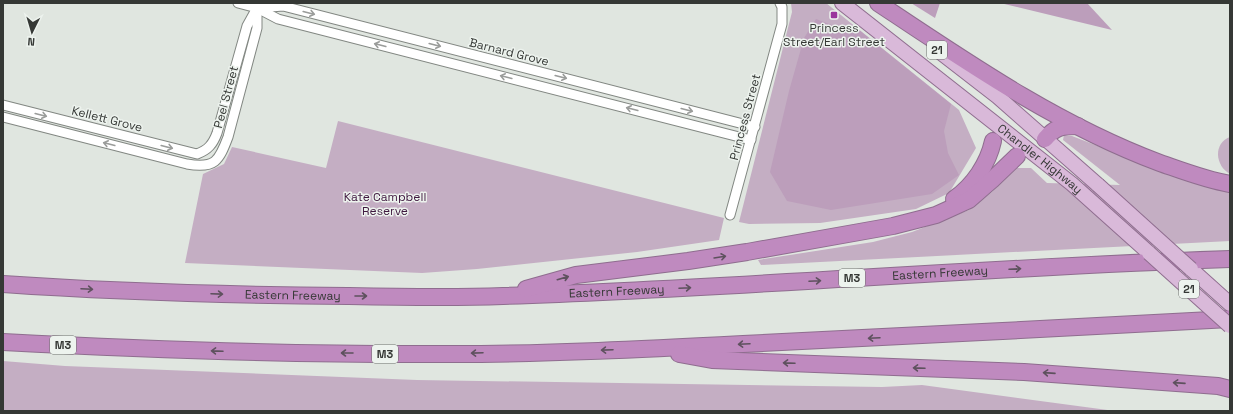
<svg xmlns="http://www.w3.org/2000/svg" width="1233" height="414" viewBox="0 0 1233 414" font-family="'Space Grotesk',sans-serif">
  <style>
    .green { fill: #c4aec3 }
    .forest { fill: #bc9ebb }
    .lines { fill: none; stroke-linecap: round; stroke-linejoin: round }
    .minor-casing { stroke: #828782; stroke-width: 11 }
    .primary-casing { stroke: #8f6d8f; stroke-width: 16 }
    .motorway-casing { stroke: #8f6d8f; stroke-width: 18 }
    .minor { stroke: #fff; stroke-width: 9 }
    .primary { stroke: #d9b9d9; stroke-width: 14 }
    .motorway { stroke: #bf8abf; stroke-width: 16 }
    .primary-bridge-casing { stroke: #8f6d8f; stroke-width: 16; stroke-linecap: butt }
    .primary-bridge { stroke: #d9b9d9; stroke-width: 14 }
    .oneway { stroke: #9a9c9a }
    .oneway2 { stroke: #5e515e }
    .poi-dot { fill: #9a379d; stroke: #edf3ee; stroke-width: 1.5 }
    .labels { text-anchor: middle; stroke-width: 3; stroke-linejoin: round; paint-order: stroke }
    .shield { fill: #edf3ee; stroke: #6c706c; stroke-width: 1 }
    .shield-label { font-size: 11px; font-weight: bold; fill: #353835 }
    .poi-label { font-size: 12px; fill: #353835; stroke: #edf3ee }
    .street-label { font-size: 12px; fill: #353835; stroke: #edf3ee }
    .park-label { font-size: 12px; fill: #3f183f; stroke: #edf3ee }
  </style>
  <rect width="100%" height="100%" fill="#e0e6e0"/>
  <!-- green -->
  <g class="green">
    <polygon points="791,3 826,3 959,110 976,148 949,193 916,209 820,223 749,224 739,222 792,12"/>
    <polygon points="338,121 724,218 719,240 637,252 477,269 422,273 185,263 203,174 224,164 232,147 326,168"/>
    <polygon points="1064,135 1072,136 1188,181 1230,193 1230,241 761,265 758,260 873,242 912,232 969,210 992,192 1017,168 1031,168 1047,183 1120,185 1063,140"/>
    <path d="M 1230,137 L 1230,174 C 1215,166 1213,143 1230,137 Z"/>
    <polygon points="3,361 65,366 417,380 882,387 922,385 1115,411 3,411"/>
  </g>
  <!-- forest -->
  <g class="forest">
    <polygon points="911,3 940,3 935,18"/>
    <polygon points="1000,3 1087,3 1112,30"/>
    <polygon points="816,19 837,27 854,26 951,104 944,131 948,153 959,175 932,194 831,210 787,201 770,172 789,91 804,38"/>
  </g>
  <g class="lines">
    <defs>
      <g id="minor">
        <polyline points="238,3 257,8 278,19 751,140"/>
        <polyline points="258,8 283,6 755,127"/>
        <path d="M 3,105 L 197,154 C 208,150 213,144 217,133 L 247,26 L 257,8"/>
        <path d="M 3,117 L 187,164 C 215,169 219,161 228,137 L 257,28 L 257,8"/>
        <polyline points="730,215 782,24 782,7 780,3"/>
      </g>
      <g id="primary">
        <path id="s1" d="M 842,3 L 1072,184 L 1149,253"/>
        <polyline points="936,49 998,97 1098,185"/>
        <polyline points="1191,269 1230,304"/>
      </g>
      <g id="motorway">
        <path d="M 878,3 C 968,63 1058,125 1160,163 C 1183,171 1206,180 1230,184"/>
        <path d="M 1045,139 C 1055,127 1062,126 1078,126"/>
        <path d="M 954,199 C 973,186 988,164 993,141"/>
        <path id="s2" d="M 3,284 C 118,292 233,295 348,296 C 400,297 451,298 503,296 C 745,288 987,267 1230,259"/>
        <polyline points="526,289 576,275 688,261 747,252 893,226 936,215 969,200 992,180 1017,156"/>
        <path d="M 3,342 C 153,350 303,355 453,354 C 550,354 647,349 743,344 C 905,337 1068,327 1230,319"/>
        <polyline points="679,354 712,360 1024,372 1218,386 1230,389"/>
      </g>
    </defs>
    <!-- minor casing -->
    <use href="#minor" class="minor-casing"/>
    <!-- primary casing -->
    <use href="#primary" class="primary-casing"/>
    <!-- motorway casing -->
    <use href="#motorway" class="motorway-casing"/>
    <!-- minor -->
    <use href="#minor" class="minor"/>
    <!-- primary -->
    <use href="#primary" class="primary"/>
    <!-- motorway -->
    <use href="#motorway" class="motorway"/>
    <defs>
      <g id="primary-bridge">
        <polyline points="1098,185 1191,269"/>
        <polyline points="1149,253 1230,326"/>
      </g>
    </defs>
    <!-- primary-bridge casing -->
    <use href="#primary-bridge" class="primary-bridge-casing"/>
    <!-- primary-bridge -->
    <use href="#primary-bridge" class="primary-bridge"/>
  </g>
  <!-- one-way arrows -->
  <defs><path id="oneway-shaft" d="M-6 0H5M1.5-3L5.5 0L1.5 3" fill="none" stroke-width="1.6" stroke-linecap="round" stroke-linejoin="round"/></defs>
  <g class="oneway">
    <use href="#oneway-shaft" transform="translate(309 13) rotate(14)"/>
    <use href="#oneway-shaft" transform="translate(380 45) rotate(-166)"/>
    <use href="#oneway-shaft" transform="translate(435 45) rotate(14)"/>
    <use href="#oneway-shaft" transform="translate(506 77) rotate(-166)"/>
    <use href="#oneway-shaft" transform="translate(561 77) rotate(14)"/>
    <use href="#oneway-shaft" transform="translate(632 109) rotate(-166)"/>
    <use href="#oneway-shaft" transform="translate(687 110) rotate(14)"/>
    <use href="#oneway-shaft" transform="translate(41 115) rotate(14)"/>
    <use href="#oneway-shaft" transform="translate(109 144) rotate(-166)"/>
    <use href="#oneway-shaft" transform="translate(167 147) rotate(14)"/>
  </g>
  <g class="oneway2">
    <use href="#oneway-shaft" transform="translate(720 257) rotate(-9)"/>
    <use href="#oneway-shaft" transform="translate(1015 269) rotate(-3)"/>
    <use href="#oneway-shaft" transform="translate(563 278) rotate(-16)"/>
    <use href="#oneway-shaft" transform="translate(815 281) rotate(-3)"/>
    <use href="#oneway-shaft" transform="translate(685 288) rotate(-3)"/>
    <use href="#oneway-shaft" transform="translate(87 289) rotate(3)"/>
    <use href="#oneway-shaft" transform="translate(217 294) rotate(2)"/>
    <use href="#oneway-shaft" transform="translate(361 296)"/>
    <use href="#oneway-shaft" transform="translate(874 338) rotate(177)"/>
    <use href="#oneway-shaft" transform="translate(744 344) rotate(177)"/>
    <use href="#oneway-shaft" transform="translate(607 350) rotate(178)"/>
    <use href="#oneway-shaft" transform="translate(217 351) rotate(-178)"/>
    <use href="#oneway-shaft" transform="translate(347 353) rotate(-180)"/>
    <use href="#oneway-shaft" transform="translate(477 353) rotate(178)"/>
    <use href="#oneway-shaft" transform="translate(789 363) rotate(-178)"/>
    <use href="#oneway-shaft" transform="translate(919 368) rotate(-178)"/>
    <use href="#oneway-shaft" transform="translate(1049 373) rotate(-176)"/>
    <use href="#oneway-shaft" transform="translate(1179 383) rotate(-176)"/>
  </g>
  <!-- markers -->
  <rect class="poi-dot" x="830" y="11" width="8" height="8" rx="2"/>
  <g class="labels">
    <!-- shield labels -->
    <g class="shield">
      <rect x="927" y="41" width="20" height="18" rx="3"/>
      <rect x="839" y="269" width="26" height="18" rx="3"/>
      <rect x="1179" y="280" width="20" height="18" rx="3"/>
      <rect x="50" y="336" width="26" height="18" rx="3"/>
      <rect x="372" y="345" width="26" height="18" rx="3"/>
    </g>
    <g class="shield-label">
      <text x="937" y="54">21</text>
      <text x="852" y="282">M3</text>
      <text x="1189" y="293">21</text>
      <text x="63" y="349">M3</text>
      <text x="385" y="358">M3</text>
    </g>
    <!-- poi labels -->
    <g class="poi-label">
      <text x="834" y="32">Princess<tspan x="834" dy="14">Street/Earl Street</tspan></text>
    </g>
    <!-- street labels -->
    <g class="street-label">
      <text transform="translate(509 52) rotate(14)" y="4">Barnard Grove</text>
      <text transform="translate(226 97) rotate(-75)" y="4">Peel Street</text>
      <text transform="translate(745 117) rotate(-75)" y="4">Princess Street</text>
      <text transform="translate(107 119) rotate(14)" y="4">Kellett Grove</text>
      <text dy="4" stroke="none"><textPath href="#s1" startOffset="252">Chandler Highway</textPath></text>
      <text dy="4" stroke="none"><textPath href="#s2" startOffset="938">Eastern Freeway</textPath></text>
      <text dy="4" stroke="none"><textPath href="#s2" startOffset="614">Eastern Freeway</textPath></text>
      <text dy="4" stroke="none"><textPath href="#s2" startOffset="290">Eastern Freeway</textPath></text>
    </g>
    <!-- park labels -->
    <g class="park-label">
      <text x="385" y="201">Kate Campbell<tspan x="385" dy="14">Reserve</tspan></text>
    </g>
  </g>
  <!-- border -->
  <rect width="1233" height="414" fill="none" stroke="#353835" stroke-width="8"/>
  <!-- north arrow -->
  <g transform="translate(32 32) rotate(185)" stroke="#edf3ee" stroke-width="3" paint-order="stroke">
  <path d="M0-3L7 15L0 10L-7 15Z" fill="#353835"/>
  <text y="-6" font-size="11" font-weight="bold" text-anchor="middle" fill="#353835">N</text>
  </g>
</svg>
